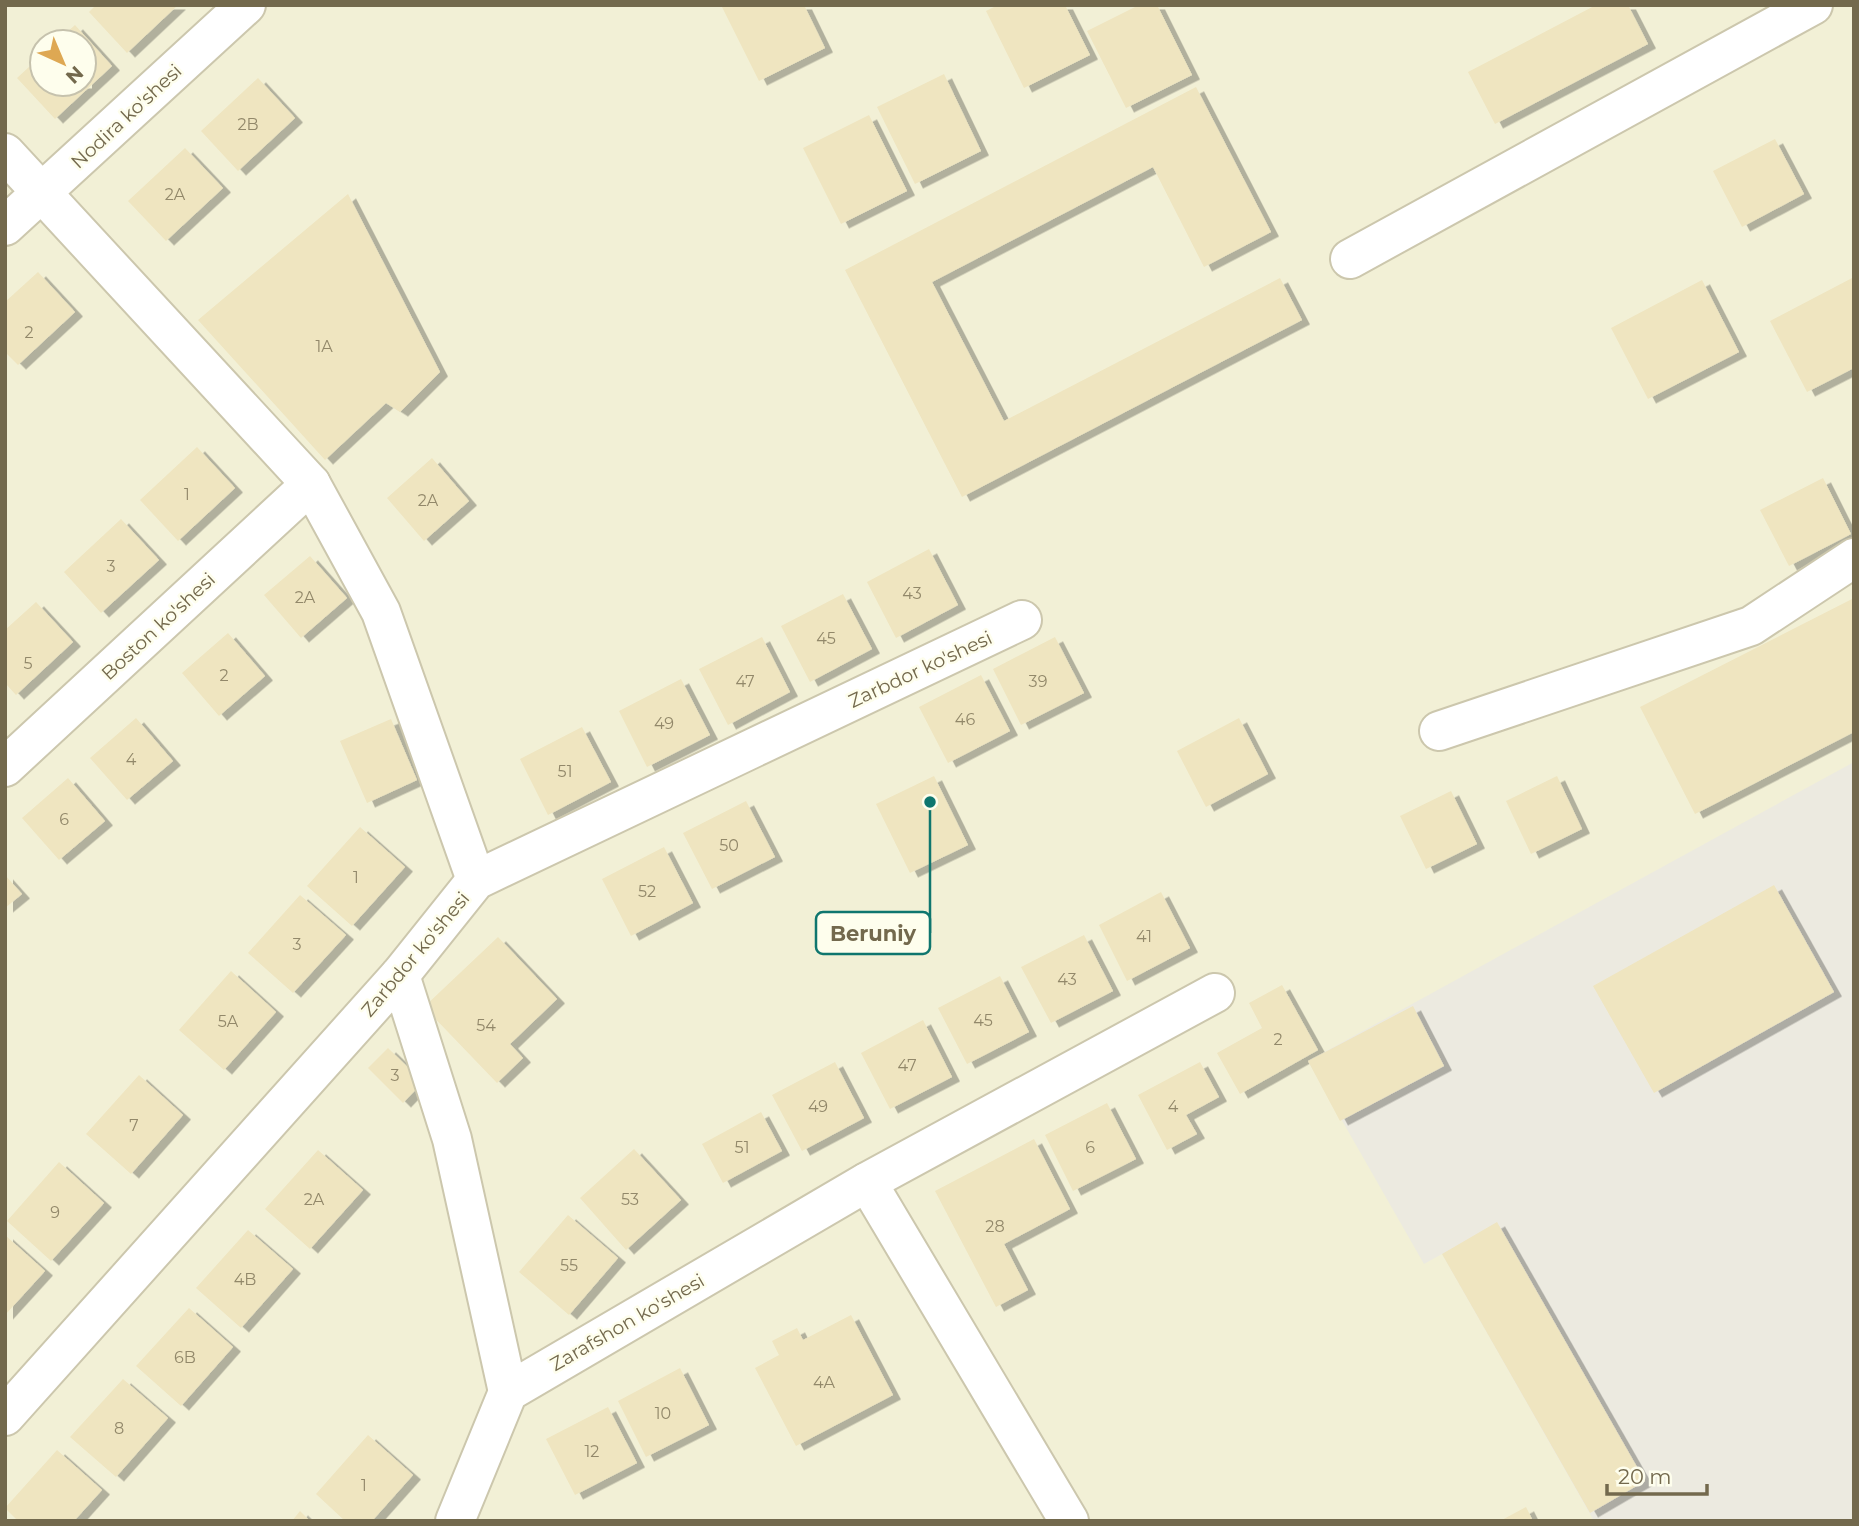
<svg xmlns="http://www.w3.org/2000/svg" width="1859" height="1526" viewBox="0 0 1859 1526" font-family="Montserrat,sans-serif">
  <style>
    .residential { fill: #f2f0d6; fill-rule: evenodd }
    .industrial { fill: #eceae0 }
    .building { fill: #efe5c0; filter: url(#shadow) }
    .lines { fill: none; stroke-linecap: round; stroke-linejoin: round }
    .minor-casing { stroke: #ccc7ad; stroke-width: 42 }
    .minor { stroke: #fff; stroke-width: 38 }
    .labels { text-anchor: middle; stroke-width: 5; stroke-linejoin: round; paint-order: stroke }
    .number-label { font-size: 16px; fill: #92886a }
    .street-label { font-size: 19px; fill: #73694d; stroke: #fefeed }
    .leader { fill: none; stroke: #0f766e; stroke-width: 2.5 }
    .callout-dot { fill: #0f766e; stroke: #fefeed; stroke-width: 2.5 }
    .callout { fill: #fefeed; stroke: #0f766e; stroke-width: 2.5 }
    .callout-label { font-size: 21px; text-anchor: middle; font-weight: bold; fill: #73694d }
  </style>
  <defs>
    <filter id="shadow"><feDropShadow dx="8" dy="4.5" stdDeviation="0" flood-color="#0004"/></filter>
  </defs>
  <rect width="100%" height="100%" fill="#fbfbe7"/>
  <!-- residential -->
  <path class="residential" d="M 5,5 L 1854,5 L 1854,1521 L 5,1521 ZM 42,42 L 84,42 L 84,84 L 42,84 Z"/>
  <!-- industrial -->
  <polygon class="industrial" points="1854,762 1854,1521 1594,1521 1442,1254 1424,1264 1308,1061"/>
  <!-- building -->
  <g class="building">
    <polygon points="96,5 178,5 127,53 89,12"/>
    <polygon points="721,5 804,5 825,48 759,81"/>
    <polygon points="998,5 1065,5 1090,55 1024,88 986,11"/>
    <polygon points="1139,5 1157,5 1192,75 1126,108 1087,31"/>
    <polygon points="1596,5 1628,5 1648,44 1495,124 1468,72"/>
    <polygon points="75,25 112,66 55,119 17,78 42,55 42,84 84,84 84,42 56,42"/>
    <polygon points="944,74 981,151 915,184 877,107"/>
    <polygon points="258,78 295,118 238,171 201,131"/>
    <polygon points="1196,87 1271,232 1204,267 1153,167 932,282 1004,421 1280,278 1302,320 962,497 845,270"/>
    <polygon points="869,115 907,191 841,224 803,148"/>
    <polygon points="1775,139 1804,194 1742,227 1713,171"/>
    <polygon points="185,148 223,188 166,241 128,201"/>
    <polygon points="348,194 440,372 400,412 386,403 325,460 198,320"/>
    <polygon points="38,272 75,312 18,365 5,352 5,302"/>
    <polygon points="1854,277 1854,368 1807,392 1770,321"/>
    <polygon points="1702,280 1739,352 1648,399 1611,328"/>
    <polygon points="197,447 235,488 178,541 140,500"/>
    <polygon points="432,458 469,501 424,541 387,498"/>
    <polygon points="1823,478 1851,534 1789,566 1760,510"/>
    <polygon points="121,519 159,560 101,613 64,572"/>
    <polygon points="929,549 958,605 896,638 867,582"/>
    <polygon points="310,556 347,598 301,638 264,595"/>
    <polygon points="843,594 872,649 810,682 781,626"/>
    <polygon points="1854,598 1854,732 1695,814 1640,707"/>
    <polygon points="36,602 73,642 16,695 5,683 5,630"/>
    <polygon points="228,633 265,676 219,716 182,673"/>
    <polygon points="762,637 790,692 728,725 699,669"/>
    <polygon points="1055,637 1084,693 1021,725 993,669"/>
    <polygon points="981,675 1010,731 948,763 919,707"/>
    <polygon points="681,679 710,735 647,767 619,711"/>
    <polygon points="136,718 173,761 127,800 90,758"/>
    <polygon points="1239,718 1268,774 1206,807 1177,751"/>
    <polygon points="391,719 417,780 367,803 340,741"/>
    <polygon points="582,727 611,782 548,815 520,759"/>
    <polygon points="934,776 968,845 910,873 876,804"/>
    <polygon points="1557,776 1582,829 1531,854 1506,801"/>
    <polygon points="68,778 105,821 59,860 22,818"/>
    <polygon points="1451,791 1477,844 1426,869 1400,816"/>
    <polygon points="746,801 775,857 712,889 683,833"/>
    <polygon points="360,827 405,867 352,926 307,886"/>
    <polygon points="664,847 693,903 631,936 602,879"/>
    <polygon points="5,875 22,894 5,908"/>
    <polygon points="1774,885 1834,992 1654,1093 1593,986"/>
    <polygon points="1161,892 1190,948 1127,981 1099,925"/>
    <polygon points="300,895 346,935 293,993 248,953"/>
    <polygon points="1084,935 1113,991 1051,1023 1021,967"/>
    <polygon points="498,937 557,999 510,1044 523,1058 497,1083 424,1007"/>
    <polygon points="231,971 276,1012 224,1070 179,1030"/>
    <polygon points="1000,976 1029,1032 967,1064 938,1008"/>
    <polygon points="1282,985 1318,1050 1240,1094 1217,1053 1262,1028 1249,1003"/>
    <polygon points="1413,1006 1444,1066 1340,1121 1308,1061"/>
    <polygon points="923,1020 952,1077 890,1109 861,1053"/>
    <polygon points="388,1048 423,1082 403,1103 368,1068"/>
    <polygon points="835,1062 864,1118 802,1151 772,1095"/>
    <polygon points="1200,1062 1219,1097 1186,1115 1197,1134 1167,1150 1138,1095"/>
    <polygon points="139,1075 183,1115 131,1174 86,1134"/>
    <polygon points="1107,1103 1136,1159 1073,1191 1045,1135"/>
    <polygon points="761,1112 782,1151 723,1183 702,1144"/>
    <polygon points="1034,1139 1070,1209 1004,1244 1028,1290 996,1307 935,1191"/>
    <polygon points="634,1149 681,1200 626,1250 580,1198"/>
    <polygon points="318,1150 363,1190 310,1249 265,1209"/>
    <polygon points="59,1162 104,1203 51,1261 7,1221"/>
    <polygon points="568,1215 618,1258 569,1315 519,1272"/>
    <polygon points="1497,1222 1645,1481 1590,1513 1442,1254"/>
    <polygon points="248,1230 293,1269 241,1328 196,1288"/>
    <polygon points="5,1235 45,1271 5,1315"/>
    <polygon points="189,1308 233,1347 181,1406 136,1366"/>
    <polygon points="851,1315 893,1395 796,1446 755,1368 779,1355 772,1341 797,1328 803,1340"/>
    <polygon points="680,1368 709,1425 646,1457 618,1401"/>
    <polygon points="123,1379 168,1418 116,1477 70,1437"/>
    <polygon points="608,1407 637,1463 575,1495 546,1439"/>
    <polygon points="368,1435 413,1475 372,1521 345,1521 316,1494"/>
    <polygon points="57,1450 102,1490 74,1521 18,1521 5,1508"/>
    <polygon points="1526,1507 1533,1521 1500,1521"/>
    <polygon points="300,1511 310,1521 292,1521"/>
  </g>
  <g class="lines">
    <defs>
      <g id="minor">
        <polyline points="5,153 311,484 381,612 476,880"/>
        <polyline points="5,226 246,5"/>
        <polyline points="1350,259 1813,5"/>
        <polyline points="1439,731 1751,626 1854,558"/>
        <polyline points="5,767 311,484"/>
        <polyline points="400,975 452,1139 508,1392"/>
        <polyline points="867,1182 1069,1521"/>
        <polyline points="5,1416 400,975 476,880 1022,620"/>
        <polyline points="455,1521 508,1392 867,1182 1215,993"/>
      </g>
    </defs>
    <!-- minor casing -->
    <use href="#minor" class="minor-casing"/>
    <!-- minor -->
    <use href="#minor" class="minor"/>
  </g>
  <g class="labels">
    <!-- number labels -->
    <g class="number-label">
      <text x="248" y="130">2B</text>
      <text x="175" y="200">2A</text>
      <text x="29" y="338">2</text>
      <text x="324" y="352">1A</text>
      <text x="187" y="500">1</text>
      <text x="428" y="506">2A</text>
      <text x="111" y="572">3</text>
      <text x="912" y="599">43</text>
      <text x="305" y="603">2A</text>
      <text x="826" y="644">45</text>
      <text x="28" y="669">5</text>
      <text x="224" y="681">2</text>
      <text x="745" y="687">47</text>
      <text x="1038" y="687">39</text>
      <text x="965" y="725">46</text>
      <text x="664" y="729">49</text>
      <text x="131" y="765">4</text>
      <text x="565" y="777">51</text>
      <text x="64" y="825">6</text>
      <text x="729" y="851">50</text>
      <text x="356" y="883">1</text>
      <text x="647" y="897">52</text>
      <text x="1144" y="942">41</text>
      <text x="297" y="950">3</text>
      <text x="1067" y="985">43</text>
      <text x="983" y="1026">45</text>
      <text x="228" y="1027">5A</text>
      <text x="486" y="1031">54</text>
      <text x="1278" y="1045">2</text>
      <text x="907" y="1071">47</text>
      <text x="395" y="1081">3</text>
      <text x="818" y="1112">49</text>
      <text x="1173" y="1112">4</text>
      <text x="134" y="1131">7</text>
      <text x="742" y="1153">51</text>
      <text x="1090" y="1153">6</text>
      <text x="314" y="1205">2A</text>
      <text x="630" y="1205">53</text>
      <text x="55" y="1218">9</text>
      <text x="995" y="1232">28</text>
      <text x="569" y="1271">55</text>
      <text x="245" y="1285">4B</text>
      <text x="185" y="1363">6B</text>
      <text x="824" y="1388">4A</text>
      <text x="663" y="1419">10</text>
      <text x="119" y="1434">8</text>
      <text x="592" y="1457">12</text>
      <text x="364" y="1491">1</text>
    </g>
    <!-- street labels -->
    <g class="street-label">
      <text transform="translate(126 116) rotate(-43)" y="7">Nodira ko'shesi</text>
      <text transform="translate(158 626) rotate(-43)" y="7">Boston ko'shesi</text>
      <text transform="translate(920 669) rotate(-25)" y="7">Zarbdor ko'shesi</text>
      <text transform="translate(415 954) rotate(-50)" y="7">Zarbdor ko'shesi</text>
      <text transform="translate(627 1322) rotate(-30)" y="7">Zarafshon ko'shesi</text>
    </g>
  </g>
  <!-- callouts -->
  <path class="leader" d="M930 802L930 933"/>
  <circle class="callout-dot" cx="930" cy="802" r="7"/>
  <rect class="callout" x="816" y="912" width="114" height="42" rx="7"/>
  <g class="callout-label">
    <text x="873" y="941">Beruniy</text>
  </g>
  <!-- border -->
  <rect width="1859" height="1526" fill="none" stroke="#73694d" stroke-width="14"/>
  <!-- north arrow -->
  <g transform="translate(63 63) rotate(136)"><circle r="33" fill="#fefeed" stroke="#c6c2ad" stroke-width="2"/>
  <path d="M0-5L12 26L0 18L-12 26Z" fill="#dea853"/>
  <text y="-10" font-size="19" font-weight="bold" text-anchor="middle" fill="#73694d">N</text>
  </g>
  <!-- scale -->
  <path d="M1607 1484v10h100v-10" fill="none" stroke="#73694d" stroke-width="3.5"/>
  <text x="1618" y="1484" font-size="21" fill="#73694d" stroke="#fefeed" stroke-width="5" paint-order="stroke">20 m</text>
</svg>
